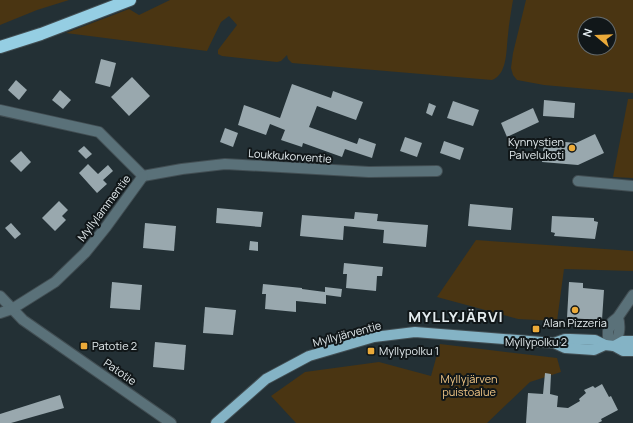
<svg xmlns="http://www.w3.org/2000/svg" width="633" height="423" viewBox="0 0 633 423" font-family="Manrope,sans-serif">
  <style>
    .green { fill: #4a3512; fill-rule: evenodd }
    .building { fill: #99a8ae }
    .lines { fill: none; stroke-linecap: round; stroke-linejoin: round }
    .minor-casing { stroke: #424e53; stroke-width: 12 }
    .major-casing { stroke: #424e53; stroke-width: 12 }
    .highway-casing { stroke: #424e53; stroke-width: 14 }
    .minor { stroke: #5a7179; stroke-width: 10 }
    .major { stroke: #84b3c5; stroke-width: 10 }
    .highway { stroke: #95cee3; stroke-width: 12 }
    .poi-dot { fill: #ebaa39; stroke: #111719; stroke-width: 1.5 }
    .labels { text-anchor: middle; stroke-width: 4; stroke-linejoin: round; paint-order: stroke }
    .poi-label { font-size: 11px; fill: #e4ecef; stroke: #111719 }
    .street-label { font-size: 11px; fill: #e4ecef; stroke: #111719 }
    .park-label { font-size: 11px; fill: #f2c786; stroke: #111719 }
    .district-label { font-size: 15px; font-weight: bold; letter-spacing: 1px; fill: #e4ecef; stroke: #111719 }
  </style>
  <rect width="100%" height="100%" fill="#233035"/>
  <!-- green -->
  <g class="green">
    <polygon points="0,0 69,0 37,10 0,25"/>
    <path d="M 170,0 L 513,0 C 511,12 509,23 508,35 C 506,49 508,74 492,80 L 292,63 L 288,59 L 287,55 L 281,61 L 277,62 L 222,56 L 218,54 L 218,50 L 237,25 L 229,16 L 221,22 L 207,51 L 66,33 L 129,9 L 139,15 Z"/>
    <path d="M 526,0 L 633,0 L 633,93 L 544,85 L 517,80 L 513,75 L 511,68 L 513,53 ZM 585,24 L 609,24 L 609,48 L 585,48 Z"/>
    <polygon points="628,99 633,99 633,178 613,177"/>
    <polygon points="476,240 633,251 633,271 564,269 557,321 518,319 437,297"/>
    <polygon points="440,344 557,358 561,372 530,382 487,423 296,423 271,396 305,372 379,362 431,376"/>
  </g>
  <!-- building -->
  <g class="building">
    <polygon points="101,59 116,63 110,87 95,83"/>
    <polygon points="132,77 150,96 129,116 111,97"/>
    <polygon points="16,80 27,90 19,100 8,90"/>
    <polygon points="292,84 331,98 333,91 363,102 356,120 317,106 309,127 357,144 359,138 376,144 372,158 345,149 342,157 303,143 302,147 281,140 285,130 270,124 266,135 238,125 244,105 280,118"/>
    <polygon points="60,90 71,100 63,109 52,100"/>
    <polygon points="544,100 575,103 574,118 543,116"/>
    <polygon points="453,101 479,110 473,126 447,118"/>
    <polygon points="429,103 436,106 432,116 426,113"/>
    <polygon points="533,108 539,122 507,137 501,123"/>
    <polygon points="225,128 238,133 233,147 220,142"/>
    <polygon points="595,134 604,153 578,165 542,162 544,140 576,143"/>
    <polygon points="405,137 422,143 417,157 400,151"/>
    <polygon points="444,141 464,148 460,160 440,153"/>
    <polygon points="84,146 92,154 86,159 78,151"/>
    <polygon points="21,151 31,162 21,172 10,161"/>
    <polygon points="88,164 98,174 108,165 113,171 103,180 107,184 97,193 79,173"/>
    <polygon points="59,201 68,210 62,216 66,220 55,231 42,218"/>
    <polygon points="470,204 513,208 511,230 468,226"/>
    <polygon points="217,208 263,212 261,227 216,223"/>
    <polygon points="355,212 378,214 377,221 428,225 426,247 383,243 384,230 344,226 343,240 300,236 302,215 354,219"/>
    <polygon points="552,216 594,218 594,221 598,222 595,239 554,236 555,233 551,232"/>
    <polygon points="11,223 21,234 15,239 5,228"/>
    <polygon points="145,223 176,226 174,251 143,248"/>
    <polygon points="250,241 258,242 258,251 249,250"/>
    <polygon points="344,263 383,267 382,276 377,276 376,291 346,288 347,274 343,274"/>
    <polygon points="112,282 142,285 140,310 110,308"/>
    <polygon points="569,282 583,283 583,288 604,290 602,320 567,318"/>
    <polygon points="263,284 302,288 302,289 325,292 325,287 342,289 341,297 326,295 326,304 296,301 296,312 265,309 266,294 262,294"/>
    <polygon points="205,307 236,310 233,335 203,333"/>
    <polygon points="155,342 186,345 184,370 153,367"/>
    <polygon points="545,373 551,374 550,394 558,396 557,407 568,408 580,401 579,399 586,393 584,390 593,386 595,388 602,384 609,397 611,396 618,410 601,419 602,421 598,423 526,423 528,393 543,394"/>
    <polygon points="60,395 64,408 11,423 0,423 0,414"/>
  </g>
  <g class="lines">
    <defs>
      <g id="minor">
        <polyline points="0,110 99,132 143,176"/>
        <polyline points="143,176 182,169 225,164 369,172 437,171"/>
        <polyline points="578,181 633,186"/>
        <polyline points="0,296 23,320 171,423"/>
        <polyline points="0,313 12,309 55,282 85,253 106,227 143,176"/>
        <path d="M 618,317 C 621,328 619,336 614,346 L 608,337 L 608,331 L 612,322 L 618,317 L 633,295"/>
      </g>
      <g id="major">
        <polyline points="554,343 565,339 570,339 595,340 605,345"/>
        <polyline points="614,346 623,341 633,341"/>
        <polyline points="216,423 266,379 309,356 374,337 415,332 554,343 565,348 594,350 605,345 614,346 623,351 633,351"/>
      </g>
      <polyline id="highway" points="0,47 41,34 130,0"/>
    </defs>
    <!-- minor casing -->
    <use href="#minor" class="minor-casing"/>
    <!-- major casing -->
    <use href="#major" class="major-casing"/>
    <!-- highway casing -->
    <use href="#highway" class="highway-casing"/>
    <!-- minor -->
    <use href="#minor" class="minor"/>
    <!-- major -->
    <use href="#major" class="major"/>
    <!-- highway -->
    <use href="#highway" class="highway"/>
  </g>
  <!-- markers -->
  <g class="poi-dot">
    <circle cx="572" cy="148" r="4"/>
    <circle cx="575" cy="310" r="4"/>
    <rect x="532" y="325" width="8" height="8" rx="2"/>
    <rect x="80" y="342" width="8" height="8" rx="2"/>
    <rect x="367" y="347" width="8" height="8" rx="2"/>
  </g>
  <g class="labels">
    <!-- poi labels -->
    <g class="poi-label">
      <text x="564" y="146" text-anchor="end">Kynnystien<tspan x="564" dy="13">Palvelukoti</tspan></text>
      <text x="575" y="327">Alan Pizzeria</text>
      <text x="536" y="346">Myllypolku 2</text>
      <text x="92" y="350" text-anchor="start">Patotie 2</text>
      <text x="379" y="355" text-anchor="start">Myllypolku 1</text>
    </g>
    <!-- street labels -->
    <g class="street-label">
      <text transform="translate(290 156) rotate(4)" y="4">Loukkukorventie</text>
      <text transform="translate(104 208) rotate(-53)" y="4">Myllylammentie</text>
      <text transform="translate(347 334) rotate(-15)" y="4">Myllyjärventie</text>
      <text transform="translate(120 372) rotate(35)" y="4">Patotie</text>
    </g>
    <!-- park labels -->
    <g class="park-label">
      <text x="469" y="383">Myllyjärven<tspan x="469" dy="13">puistoalue</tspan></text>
    </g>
    <!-- district labels -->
    <g class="district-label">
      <text x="456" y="322">MYLLYJÄRVI</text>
    </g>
  </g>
  <!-- north arrow -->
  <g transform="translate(597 36) rotate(289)"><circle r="19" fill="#111719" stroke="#656c6f"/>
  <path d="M0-3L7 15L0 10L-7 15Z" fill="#ebaa39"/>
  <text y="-6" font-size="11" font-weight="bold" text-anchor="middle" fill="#e4ecef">N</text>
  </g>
</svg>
